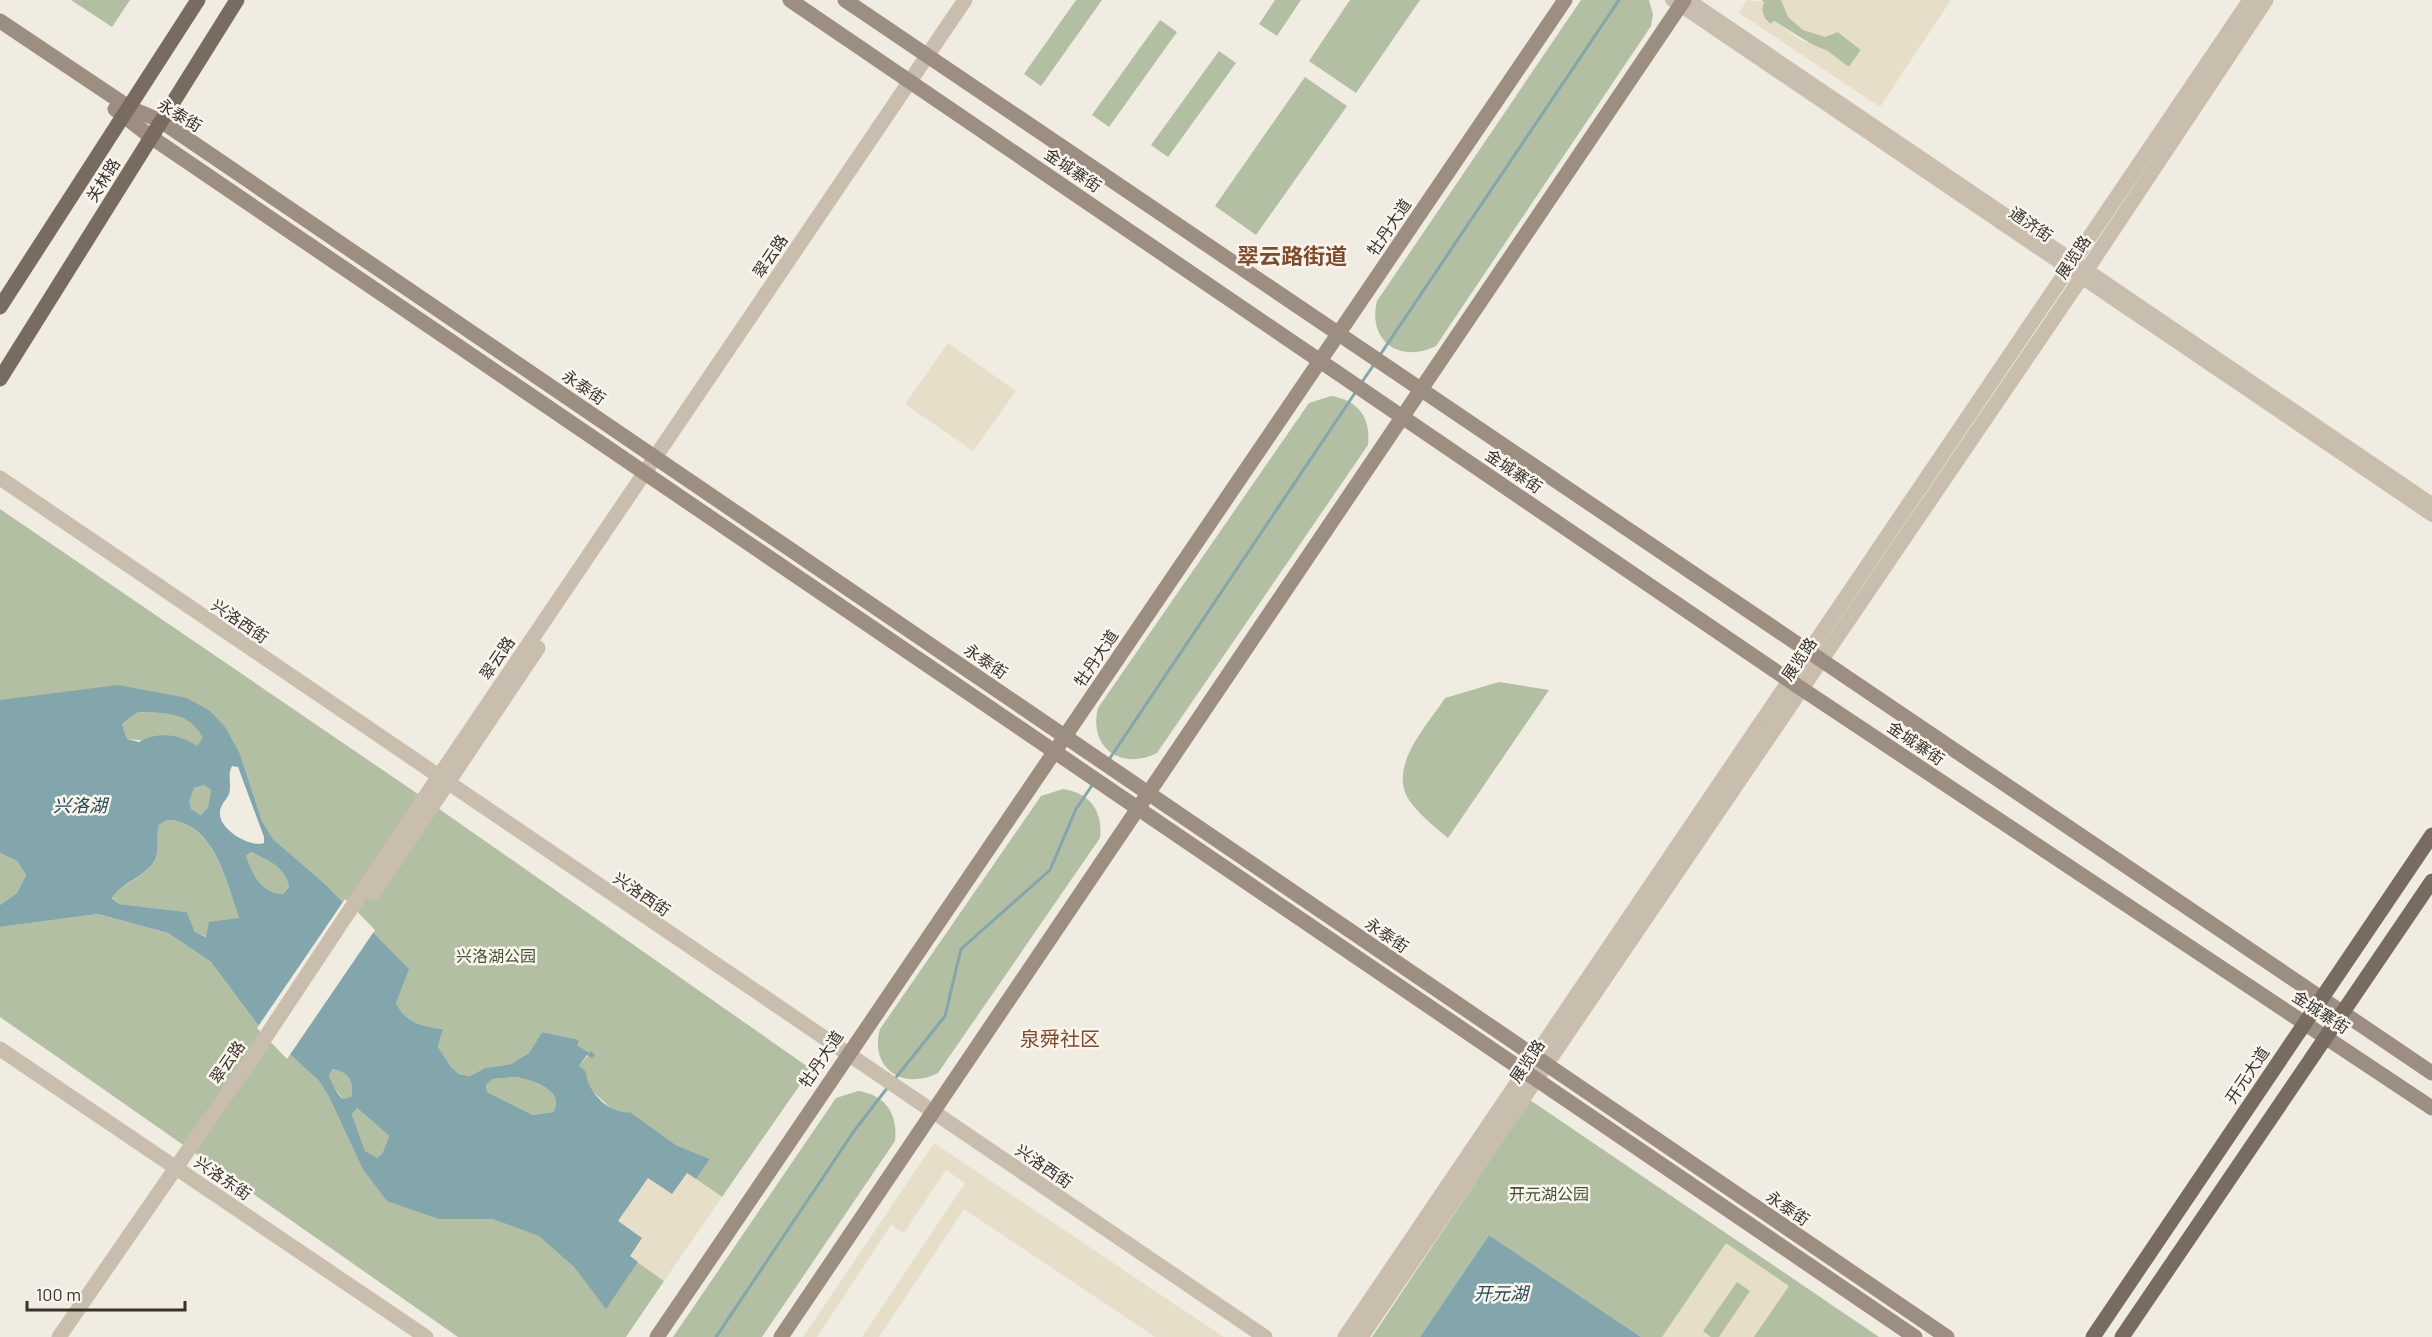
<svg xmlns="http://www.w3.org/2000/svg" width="2432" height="1337" viewBox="0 0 2432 1337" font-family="Barlow,'Noto Sans SC',sans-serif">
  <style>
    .green { fill: #b2bfa3 }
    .plaza { fill: #e7deca }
    .water { fill: #83a5ac; fill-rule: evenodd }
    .pier { fill: #f1ece2 }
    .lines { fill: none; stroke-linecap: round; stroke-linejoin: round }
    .stream { stroke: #83a5ac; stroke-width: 3 }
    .minor { stroke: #c9beae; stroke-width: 12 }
    .tertiary { stroke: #c9beae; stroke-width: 15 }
    .secondary { stroke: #9c8e80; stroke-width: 15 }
    .primary { stroke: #786b5f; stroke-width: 15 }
    .labels { text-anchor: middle; stroke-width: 5; stroke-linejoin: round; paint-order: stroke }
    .street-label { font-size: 16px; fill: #38312c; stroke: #f9f5ee }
    .park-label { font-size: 16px; fill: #435432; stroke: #f9f5ee }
    .water-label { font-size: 18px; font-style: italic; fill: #254c56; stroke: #f9f5ee }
    .quarter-label { font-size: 20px; fill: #7f4b2d; stroke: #f9f5ee }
    .district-label { font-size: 22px; font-weight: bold; fill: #7f4b2d; stroke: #f9f5ee }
  </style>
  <rect width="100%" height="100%" fill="#f1ece2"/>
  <!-- green -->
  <g class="green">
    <polygon points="71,0 130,0 112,27"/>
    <polygon points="1076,0 1102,0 1041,86 1024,74"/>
    <polygon points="1275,0 1301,0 1277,36 1259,24"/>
    <polygon points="1350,0 1420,0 1356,93 1309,61"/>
    <path d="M 1581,0 L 1649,0 L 1653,14 L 1651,26 L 1436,346 C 1400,364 1367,341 1377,301 Z"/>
    <path d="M 1761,0 L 1781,0 L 1838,32 L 1861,50 L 1849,67 L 1774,21 L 1771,24 C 1763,18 1760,12 1764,2 Z"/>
    <polygon points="1160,20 1177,32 1109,127 1092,115"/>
    <polygon points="1219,51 1236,63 1168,157 1151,145"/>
    <polygon points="1305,77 1347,106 1256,235 1215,206"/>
    <path d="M 1331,396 C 1358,400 1371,418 1368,445 L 1157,753 C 1122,771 1088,748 1098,708 L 1309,403 Z"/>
    <path d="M 0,509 L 415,792 L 811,1069 L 722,1197 L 696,1179 L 710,1159 L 676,1145 L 630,1112 L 615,1112 L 589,1088 L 579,1066 L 589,1054 L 577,1045 L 576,1039 L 542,1032 L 529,1053 L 511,1064 L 485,1068 L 470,1076 L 459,1074 L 451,1067 L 438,1047 L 443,1029 C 421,1026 407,1024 396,1003 L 408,969 L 325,884 L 273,839 L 262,821 L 240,754 L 210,711 L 0,700 Z"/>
    <path d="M 1499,682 L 1549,690 L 1448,838 C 1435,827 1408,806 1404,789 C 1396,757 1429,723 1445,698 Z"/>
    <path d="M 138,712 C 165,713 190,712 204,738 L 197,746 L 127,739 L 122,724 Z"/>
    <polygon points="204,785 211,790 208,807 201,815 191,809 188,802 194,788"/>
    <path d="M 1063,789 C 1090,793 1103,811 1100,838 L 938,1073 C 903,1091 869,1068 880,1029 L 1041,796 Z"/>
    <path d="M 167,820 C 214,821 226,882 239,918 L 207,937 L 195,932 L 187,912 L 119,904 L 112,897 C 124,881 153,875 157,854 C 159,845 156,836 159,825 Z"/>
    <path d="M 251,852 C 268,861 285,866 289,887 L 283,894 C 260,892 254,876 246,856 Z"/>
    <polygon points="0,853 17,861 26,875 17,893 0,905"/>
    <polygon points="98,914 168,933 211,962 258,1025 319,1081 329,1097 362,1168 439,1219 492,1219 540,1236 574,1267 606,1308 638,1262 664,1281 626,1337 458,1337 0,1017 0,927"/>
    <path d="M 333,1069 C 348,1071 355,1083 351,1098 L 343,1099 L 333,1086 L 329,1075 Z"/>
    <path d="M 517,1077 C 533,1081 566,1090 553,1112 L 533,1115 L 487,1092 L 486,1085 L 491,1079 Z"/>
    <path d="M 858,1091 C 885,1095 898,1113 895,1141 L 762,1337 L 673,1337 L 836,1098 Z"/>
    <polygon points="1530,1100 1879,1337 1641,1337 1489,1235 1420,1337 1372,1337"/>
    <polygon points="357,1108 389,1136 382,1154 376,1159 365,1151 352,1114"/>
  </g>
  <!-- plaza -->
  <g class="plaza">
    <polygon points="1747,0 1764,2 1762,10 1766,21 1771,24 1774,21 1799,39 1828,51 1849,67 1861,50 1838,32 1825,37 1803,30 1788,17 1781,0 1951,0 1880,107 1739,13"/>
    <polygon points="948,343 1016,391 973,451 905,404"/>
    <polygon points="934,1143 1224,1337 1155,1337 964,1209 879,1337 862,1337 965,1183 946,1170 904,1233 891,1225 817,1337 803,1337"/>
    <polygon points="687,1173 722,1197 664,1281 630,1257 618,1221 648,1178"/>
    <polygon points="1726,1243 1789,1286 1754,1337 1719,1337 1750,1291 1737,1282 1703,1331 1711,1337 1662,1337"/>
  </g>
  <!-- water -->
  <g class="water">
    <path d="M 118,685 L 187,698 L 210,711 L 225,727 L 240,754 L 262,821 L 273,839 L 325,884 L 409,969 L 396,1003 C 407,1024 421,1026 443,1029 L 438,1047 L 451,1067 L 459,1074 L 470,1076 L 485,1068 L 511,1064 L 529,1053 L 542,1032 L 576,1039 L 579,1041 L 577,1045 L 589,1053 L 591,1051 L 595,1055 L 592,1058 L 587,1055 L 579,1066 L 586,1072 C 586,1091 610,1115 630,1112 L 676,1145 L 710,1159 L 696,1179 L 687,1173 L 672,1194 L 648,1178 L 618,1221 L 642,1238 L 630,1256 L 638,1262 L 606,1309 L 574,1267 L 539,1236 L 492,1219 L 439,1219 L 387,1201 L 362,1168 L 329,1097 L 319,1081 L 258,1025 L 211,962 L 168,933 L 98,914 L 0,927 L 0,905 L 17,893 L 26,875 L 17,861 L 0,853 L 0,700 ZM 138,712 C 165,713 190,712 203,738 L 197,746 C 180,734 157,731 139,742 L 127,739 L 122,724 ZM 232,766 L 238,767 L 264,837 L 264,843 C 250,848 221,830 220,815 C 219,805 226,801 229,794 C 232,785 227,775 232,766 ZM 204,785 L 211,790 L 208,807 L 201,815 L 191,809 L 189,802 L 194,788 ZM 167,820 C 214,821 226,881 239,918 L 209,922 L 206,937 L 195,932 L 187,912 L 119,904 L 112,898 C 123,880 152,876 157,854 C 159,845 156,836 159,825 ZM 251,852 C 268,861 285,866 289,887 L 283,894 C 260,892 254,876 246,856 ZM 333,1069 C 348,1071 355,1083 351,1097 L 343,1099 C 337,1094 332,1084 329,1075 ZM 517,1077 C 533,1081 566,1090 553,1112 L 533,1115 L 487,1092 L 486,1085 L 492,1079 ZM 357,1108 L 389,1136 L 382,1154 L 377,1158 L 365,1151 L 352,1114 Z"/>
    <polygon points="1489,1235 1641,1337 1420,1337"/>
  </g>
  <!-- pier -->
  <polygon class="pier" points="345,899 375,930 287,1059 257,1028"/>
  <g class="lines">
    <!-- stream -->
    <g class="stream">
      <polyline points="1380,355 1619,0"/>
      <polyline points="1362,382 1375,363"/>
      <polyline points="1108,761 1357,390"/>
      <polyline points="894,1080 945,1016 961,949 1050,870 1076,809 1093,784"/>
      <polyline points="716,1337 854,1131 888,1087"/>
    </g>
    <!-- minor -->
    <g class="minor">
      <polyline points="1671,0 2432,516"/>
      <polyline points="1690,0 2432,503"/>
    </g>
    <!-- tertiary -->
    <g class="tertiary">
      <polyline points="0,478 1265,1337"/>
      <polyline points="374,893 538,648"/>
      <polyline points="0,1049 426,1337"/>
      <polyline points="59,1337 249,1062 433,785 965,0"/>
      <polyline points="1345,1337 2250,0"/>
      <polyline points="1361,1337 2088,268 2266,0"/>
    </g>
    <!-- secondary -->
    <g class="secondary">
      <polyline points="790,0 1790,681 2432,1108"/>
      <polyline points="845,0 2432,1073"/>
      <polyline points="0,21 130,108 161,121 1947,1337"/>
      <polyline points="115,109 151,137 1915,1337"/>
      <polyline points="657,1337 1565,0"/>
      <polyline points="781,1337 1684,0"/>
    </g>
    <!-- primary -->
    <g class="primary">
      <polyline points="0,307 198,0"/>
      <polyline points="0,379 237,0"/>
      <polyline points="2093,1337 2432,835"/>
      <polyline points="2122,1337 2432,881"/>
    </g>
  </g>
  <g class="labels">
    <!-- street labels -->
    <g class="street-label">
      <text transform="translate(180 115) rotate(31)" y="6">永泰街</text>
      <text transform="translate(1073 170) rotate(34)" y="6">金城寨街</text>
      <text transform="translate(103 180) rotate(-58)" y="6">关林路</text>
      <text transform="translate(2031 224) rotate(34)" y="6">通济街</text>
      <text transform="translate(1389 227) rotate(-56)" y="6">牡丹大道</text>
      <text transform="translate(770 256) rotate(-56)" y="6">翠云路</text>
      <text transform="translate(2073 257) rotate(-56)" y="6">展览路</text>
      <text transform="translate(584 387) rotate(34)" y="6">永泰街</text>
      <text transform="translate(1514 471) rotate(34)" y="6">金城寨街</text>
      <text transform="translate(240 621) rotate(34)" y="6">兴洛西街</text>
      <text transform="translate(497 658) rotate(-56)" y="6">翠云路</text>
      <text transform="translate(1096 658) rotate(-56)" y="6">牡丹大道</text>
      <text transform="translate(1799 659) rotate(-56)" y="6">展览路</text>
      <text transform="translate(986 661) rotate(34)" y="6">永泰街</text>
      <text transform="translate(1916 743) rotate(34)" y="6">金城寨街</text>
      <text transform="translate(642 894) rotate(34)" y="6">兴洛西街</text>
      <text transform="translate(1387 935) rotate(34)" y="6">永泰街</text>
      <text transform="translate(2321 1012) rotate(33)" y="6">金城寨街</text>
      <text transform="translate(821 1059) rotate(-56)" y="6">牡丹大道</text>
      <text transform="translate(1527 1061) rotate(-56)" y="6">展览路</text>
      <text transform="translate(227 1062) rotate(-55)" y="6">翠云路</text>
      <text transform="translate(2247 1075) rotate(-56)" y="6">开元大道</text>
      <text transform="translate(1044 1166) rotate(34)" y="6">兴洛西街</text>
      <text transform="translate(223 1178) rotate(34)" y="6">兴洛东街</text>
      <text transform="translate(1788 1208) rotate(34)" y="6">永泰街</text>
    </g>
    <!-- park labels -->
    <g class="park-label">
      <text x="496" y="962">兴洛湖公园</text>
      <text x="1549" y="1200">开元湖公园</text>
    </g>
    <!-- water labels -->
    <g class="water-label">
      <text x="80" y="812">兴洛湖</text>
      <text x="1501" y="1300">开元湖</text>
    </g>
    <!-- quarter labels -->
    <g class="quarter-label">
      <text x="1060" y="1046">泉舜社区</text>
    </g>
    <!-- district labels -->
    <g class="district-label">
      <text x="1292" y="264">翠云路街道</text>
    </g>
  </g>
  <!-- scale -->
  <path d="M27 1301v9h158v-9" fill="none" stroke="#38312c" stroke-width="3"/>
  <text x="36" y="1301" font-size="18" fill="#38312c" stroke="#f9f5ee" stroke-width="4.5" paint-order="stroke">100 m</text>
</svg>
